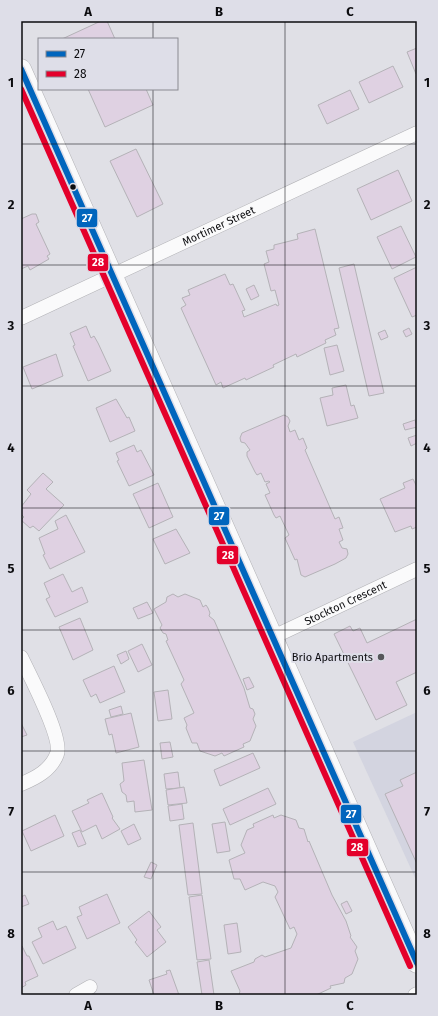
<svg xmlns="http://www.w3.org/2000/svg" width="438" height="1016" viewBox="0 0 438 1016" font-family="'Fira Sans',sans-serif">
  <style>
    .built { fill: #d3d4e0 }
    .building { fill: #dfd1e2; stroke: #b4b2b7 }
    .lines { fill: none; stroke-linecap: round; stroke-linejoin: round }
    .minor-casing { stroke: #b2b2b6; stroke-width: 15 }
    .secondary-casing { stroke: #b2b2b6; stroke-width: 21 }
    .minor { stroke: #fafafb; stroke-width: 14 }
    .secondary { stroke: #fafafb; stroke-width: 20 }
    .bus-1-casing { stroke: #dedee8; stroke-width: 9 }
    .bus-2-casing { stroke: #dedee8; stroke-width: 9 }
    .bus-1 { stroke: #0065bd; stroke-width: 6 }
    .bus-2 { stroke: #e4002b; stroke-width: 6 }
    .grid { fill: none; stroke: #0c0c0f; stroke-width: 1; stroke-opacity: 0.55 }
    .bus-dot { fill: #0c0c0f; stroke: #dedee8; stroke-width: 1.5 }
    .poi-dot { fill: #56565a; stroke: #dedee8; stroke-width: 1.5 }
    .labels { text-anchor: middle; stroke-width: 4; stroke-linejoin: round; paint-order: stroke }
    .street-label { font-size: 11px; fill: #0c0c0f; stroke: #dedee8 }
    .poi-label { font-size: 11px; fill: #0c0c0f; stroke: #dedee8; text-anchor: end }
    .line-badge { stroke: #dedee8; stroke-width: 1.5 }
    .badge-label { font-size: 11px; text-anchor: middle; font-weight: bold; fill: #fff }
    .neatline { fill: none; stroke: #0c0c0f; stroke-width: 1.5 }
    .grid-label { font-size: 13px; text-anchor: middle; font-weight: bold; fill: #0c0c0f }
  </style>
  <rect width="100%" height="100%" fill="#e0e0e6"/>
  <!-- built -->
  <polygon class="built" points="417,712 417,882 353,742"/>
  <!-- building -->
  <g class="building">
    <polygon points="101,21 107,21 115,39 62,39"/>
    <polygon points="417,48 417,73 416,74 407,52"/>
    <polygon points="393,66 403,87 369,103 359,82"/>
    <polygon points="88,89 146,89 153,105 105,127"/>
    <polygon points="350,90 359,109 327,124 318,105"/>
    <polygon points="136,149 163,204 137,217 110,161"/>
    <polygon points="398,170 412,201 371,220 357,189"/>
    <polygon points="32,214 36,214 39,222 36,224 50,254 47,256 49,259 30,270 28,266 21,269 21,219"/>
    <polygon points="401,226 416,257 392,269 377,237"/>
    <polygon points="315,229 339,328 334,329 336,335 325,340 326,343 297,357 296,354 273,365 274,367 246,380 245,378 223,388 221,382 216,385 181,308 186,305 182,298 190,295 188,290 225,274 230,285 233,284 245,310 242,311 244,317 276,304 277,306 279,305 275,290 271,291 264,264 269,262 266,251 274,249 274,245 298,239 297,234"/>
    <polygon points="354,264 384,393 369,396 339,268"/>
    <polygon points="417,267 417,315 412,317 394,278"/>
    <polygon points="254,285 259,296 251,300 246,289"/>
    <polygon points="86,326 91,338 94,336 98,343 111,371 88,381 73,346 75,345 70,333"/>
    <polygon points="409,328 412,334 406,337 403,331"/>
    <polygon points="385,330 388,337 381,340 378,333"/>
    <polygon points="337,345 344,371 330,375 324,348"/>
    <polygon points="56,354 63,376 32,389 23,367"/>
    <polygon points="346,385 351,406 354,405 358,418 327,426 320,398 333,395 332,388"/>
    <polygon points="116,399 127,418 129,417 135,431 110,442 96,408"/>
    <polygon points="284,415 288,417 290,421 288,426 290,432 295,430 299,440 303,438 307,448 305,450 335,519 339,517 343,528 339,529 343,540 339,542 342,548 347,549 348,554 346,558 335,564 305,577 301,575 297,559 295,560 285,538 289,535 280,516 276,518 274,515 265,495 270,493 266,484 270,482 269,481 265,482 261,473 257,475 255,472 247,456 247,452 250,450 245,443 241,442 240,438 242,433"/>
    <polygon points="415,420 417,427 405,430 403,424"/>
    <polygon points="417,435 417,443 411,446 408,438"/>
    <polygon points="134,445 137,452 141,450 154,475 129,486 117,461 119,460 116,453"/>
    <polygon points="43,473 53,482 46,489 64,505 39,531 33,526 30,528 21,520 24,517 21,514 21,507 31,494 27,490"/>
    <polygon points="413,479 417,487 417,527 412,529 411,526 395,532 380,499 405,488 403,483"/>
    <polygon points="158,483 173,517 149,528 133,494"/>
    <polygon points="66,515 85,552 50,569 43,555 45,554 39,538 58,529 55,521"/>
    <polygon points="176,529 190,553 165,564 153,539"/>
    <polygon points="63,574 72,592 82,587 88,602 55,617 46,599 50,597 44,583"/>
    <polygon points="173,594 178,597 185,594 200,600 203,607 206,605 208,608 210,613 209,616 214,620 244,688 250,708 253,709 255,714 253,719 256,726 250,741 243,744 244,747 224,756 222,753 215,756 200,751 197,743 192,743 186,728 187,725 184,718 194,713 181,684 184,680 166,641 168,640 166,634 163,633 160,628 162,625 154,609 166,602 167,597"/>
    <polygon points="147,602 153,613 138,619 133,608"/>
    <polygon points="80,618 93,650 73,660 59,627"/>
    <polygon points="417,619 417,672 396,682 407,705 376,720 334,634 350,626 353,631 360,628 367,643"/>
    <polygon points="142,644 152,665 138,672 128,651"/>
    <polygon points="126,651 129,659 121,664 117,655"/>
    <polygon points="114,666 125,692 100,703 96,694 91,697 83,680"/>
    <polygon points="249,677 254,687 247,690 243,679"/>
    <polygon points="168,690 172,719 158,721 154,692"/>
    <polygon points="121,706 123,714 111,717 109,710"/>
    <polygon points="131,713 139,747 116,753 112,734 109,735 105,719"/>
    <polygon points="21,723 27,735 21,737"/>
    <polygon points="170,742 173,757 162,759 160,743"/>
    <polygon points="253,753 260,768 220,786 214,770"/>
    <polygon points="144,760 152,810 135,812 134,801 127,802 126,795 122,792 120,784 124,781 122,763"/>
    <polygon points="178,772 180,788 166,789 164,774"/>
    <polygon points="417,772 417,864 385,794 403,786 400,780"/>
    <polygon points="184,787 187,803 168,805 166,790"/>
    <polygon points="268,788 276,804 230,825 223,809"/>
    <polygon points="102,793 113,817 112,818 120,829 102,839 96,825 82,832 72,811 89,803 87,800"/>
    <polygon points="182,804 184,819 170,821 168,806"/>
    <polygon points="55,815 64,836 31,851 22,831"/>
    <polygon points="273,815 274,818 281,815 296,820 299,828 304,829 308,842 309,841 332,895 346,921 351,936 350,937 357,947 355,951 358,959 352,974 345,978 344,983 330,986 331,988 316,995 239,995 240,991 231,971 254,962 255,959 262,955 265,957 291,948 297,934 294,927 290,929 275,897 278,892 275,886 263,882 245,890 240,879 234,879 229,860 245,853 241,845 247,830 254,827 253,824"/>
    <polygon points="225,822 230,851 217,853 212,824"/>
    <polygon points="193,823 202,894 188,895 179,825"/>
    <polygon points="134,824 141,839 128,845 121,831"/>
    <polygon points="80,830 86,844 78,847 72,833"/>
    <polygon points="151,862 157,865 151,879 144,877"/>
    <polygon points="107,894 120,923 87,939 77,917 82,915 79,907"/>
    <polygon points="25,895 29,904 21,907 21,897"/>
    <polygon points="202,895 211,959 197,960 189,897"/>
    <polygon points="347,901 352,911 346,914 341,904"/>
    <polygon points="149,911 161,927 157,930 166,942 147,957 135,942 137,940 128,927"/>
    <polygon points="53,921 57,930 66,926 76,948 43,964 32,942 42,937 38,928"/>
    <polygon points="237,923 241,952 228,954 224,925"/>
    <polygon points="22,946 27,956 29,956 38,976 25,982 26,985 21,988"/>
    <polygon points="209,960 214,995 202,995 197,962"/>
    <polygon points="170,970 179,995 154,995 149,980 167,974 166,971"/>
  </g>
  <g class="lines">
    <defs>
      <g id="minor">
        <path id="s1" d="M 21,318 L 417,133"/>
        <path id="s2" d="M 273,637 L 417,569"/>
        <path d="M 21,657 C 29,674 63,738 57,754 C 51,770 36,778 21,784"/>
        <polyline points="76,995 90,987"/>
        <polyline points="415,995 417,994"/>
      </g>
      <polyline id="secondary" points="21,69 417,963"/>
    </defs>
    <!-- minor casing -->
    <use href="#minor" class="minor-casing"/>
    <!-- secondary casing -->
    <use href="#secondary" class="secondary-casing"/>
    <!-- minor -->
    <use href="#minor" class="minor"/>
    <!-- secondary -->
    <use href="#secondary" class="secondary"/>
    <defs>
      <polyline id="bus-1" points="21,69 417,963"/>
      <polyline id="bus-2" points="21,89 410,966"/>
    </defs>
    <!-- bus-1 casing -->
    <use href="#bus-1" class="bus-1-casing"/>
    <!-- bus-2 casing -->
    <use href="#bus-2" class="bus-2-casing"/>
    <!-- bus-1 -->
    <use href="#bus-1" class="bus-1"/>
    <!-- bus-2 -->
    <use href="#bus-2" class="bus-2"/>
  </g>
  <!-- grid -->
  <path class="grid" d="M 153,21 L 153,39M 285,21 L 285,995M 153,89 L 153,995M 21,144 L 417,144M 21,265 L 417,265M 21,386 L 417,386M 21,508 L 417,508M 21,630 L 417,630M 21,751 L 417,751M 21,872 L 417,872"/>
  <!-- markers -->
  <circle class="bus-dot" cx="73" cy="187" r="3.5"/>
  <circle class="poi-dot" cx="381" cy="657" r="4"/>
  <g class="labels">
    <!-- street labels -->
    <g class="street-label">
      <text dy="4" stroke="none"><textPath href="#s1" startOffset="218">Mortimer Street</textPath></text>
      <text dy="4" stroke="none"><textPath href="#s2" startOffset="80">Stockton Crescent</textPath></text>
    </g>
    <!-- poi labels -->
    <g class="poi-label">
      <text x="373" y="661">Brio Apartments</text>
    </g>
  </g>
  <g class="line-badge">
    <rect x="76" y="208" width="22" height="20" rx="4" fill="#0065bd"/>
    <rect x="87" y="253" width="22" height="19" rx="4" fill="#e4002b"/>
    <rect x="208" y="506" width="22" height="20" rx="4" fill="#0065bd"/>
    <rect x="216" y="545" width="23" height="20" rx="4" fill="#e4002b"/>
    <rect x="340" y="804" width="22" height="20" rx="4" fill="#0065bd"/>
    <rect x="346" y="838" width="23" height="19" rx="4" fill="#e4002b"/>
  </g>
  <g class="badge-label">
    <text x="87" y="222">27</text>
    <text x="98" y="266">28</text>
    <text x="219" y="520">27</text>
    <text x="228" y="559">28</text>
    <text x="351" y="818">27</text>
    <text x="357" y="851">28</text>
  </g>
  <!-- border -->
  <rect width="438" height="1016" fill="none" stroke="#dedee8" stroke-width="44"/>
  <!-- legend -->
  <rect x="38" y="38" width="140" height="52" fill="#dedee8" stroke="#8a8a91"/>
  <rect x="46" y="51" width="20" height="6" fill="#0065bd" stroke="#8a8a91"/>
  <text x="74" y="58" font-size="12" fill="#0c0c0f">27</text>
  <rect x="46" y="71" width="20" height="6" fill="#e4002b" stroke="#8a8a91"/>
  <text x="74" y="78" font-size="12" fill="#0c0c0f">28</text>
  <rect x="22" y="22" width="394" height="972" class="neatline"/>
  <g class="grid-label">
    <text x="88" y="16">A</text>
    <text x="219" y="16">B</text>
    <text x="350" y="16">C</text>
    <text x="11" y="87">1</text>
    <text x="427" y="87">1</text>
    <text x="11" y="209">2</text>
    <text x="427" y="209">2</text>
    <text x="11" y="330">3</text>
    <text x="427" y="330">3</text>
    <text x="11" y="452">4</text>
    <text x="427" y="452">4</text>
    <text x="11" y="573">5</text>
    <text x="427" y="573">5</text>
    <text x="11" y="695">6</text>
    <text x="427" y="695">6</text>
    <text x="11" y="816">7</text>
    <text x="427" y="816">7</text>
    <text x="11" y="938">8</text>
    <text x="427" y="938">8</text>
    <text x="88" y="1010">A</text>
    <text x="219" y="1010">B</text>
    <text x="350" y="1010">C</text>
  </g>
</svg>
